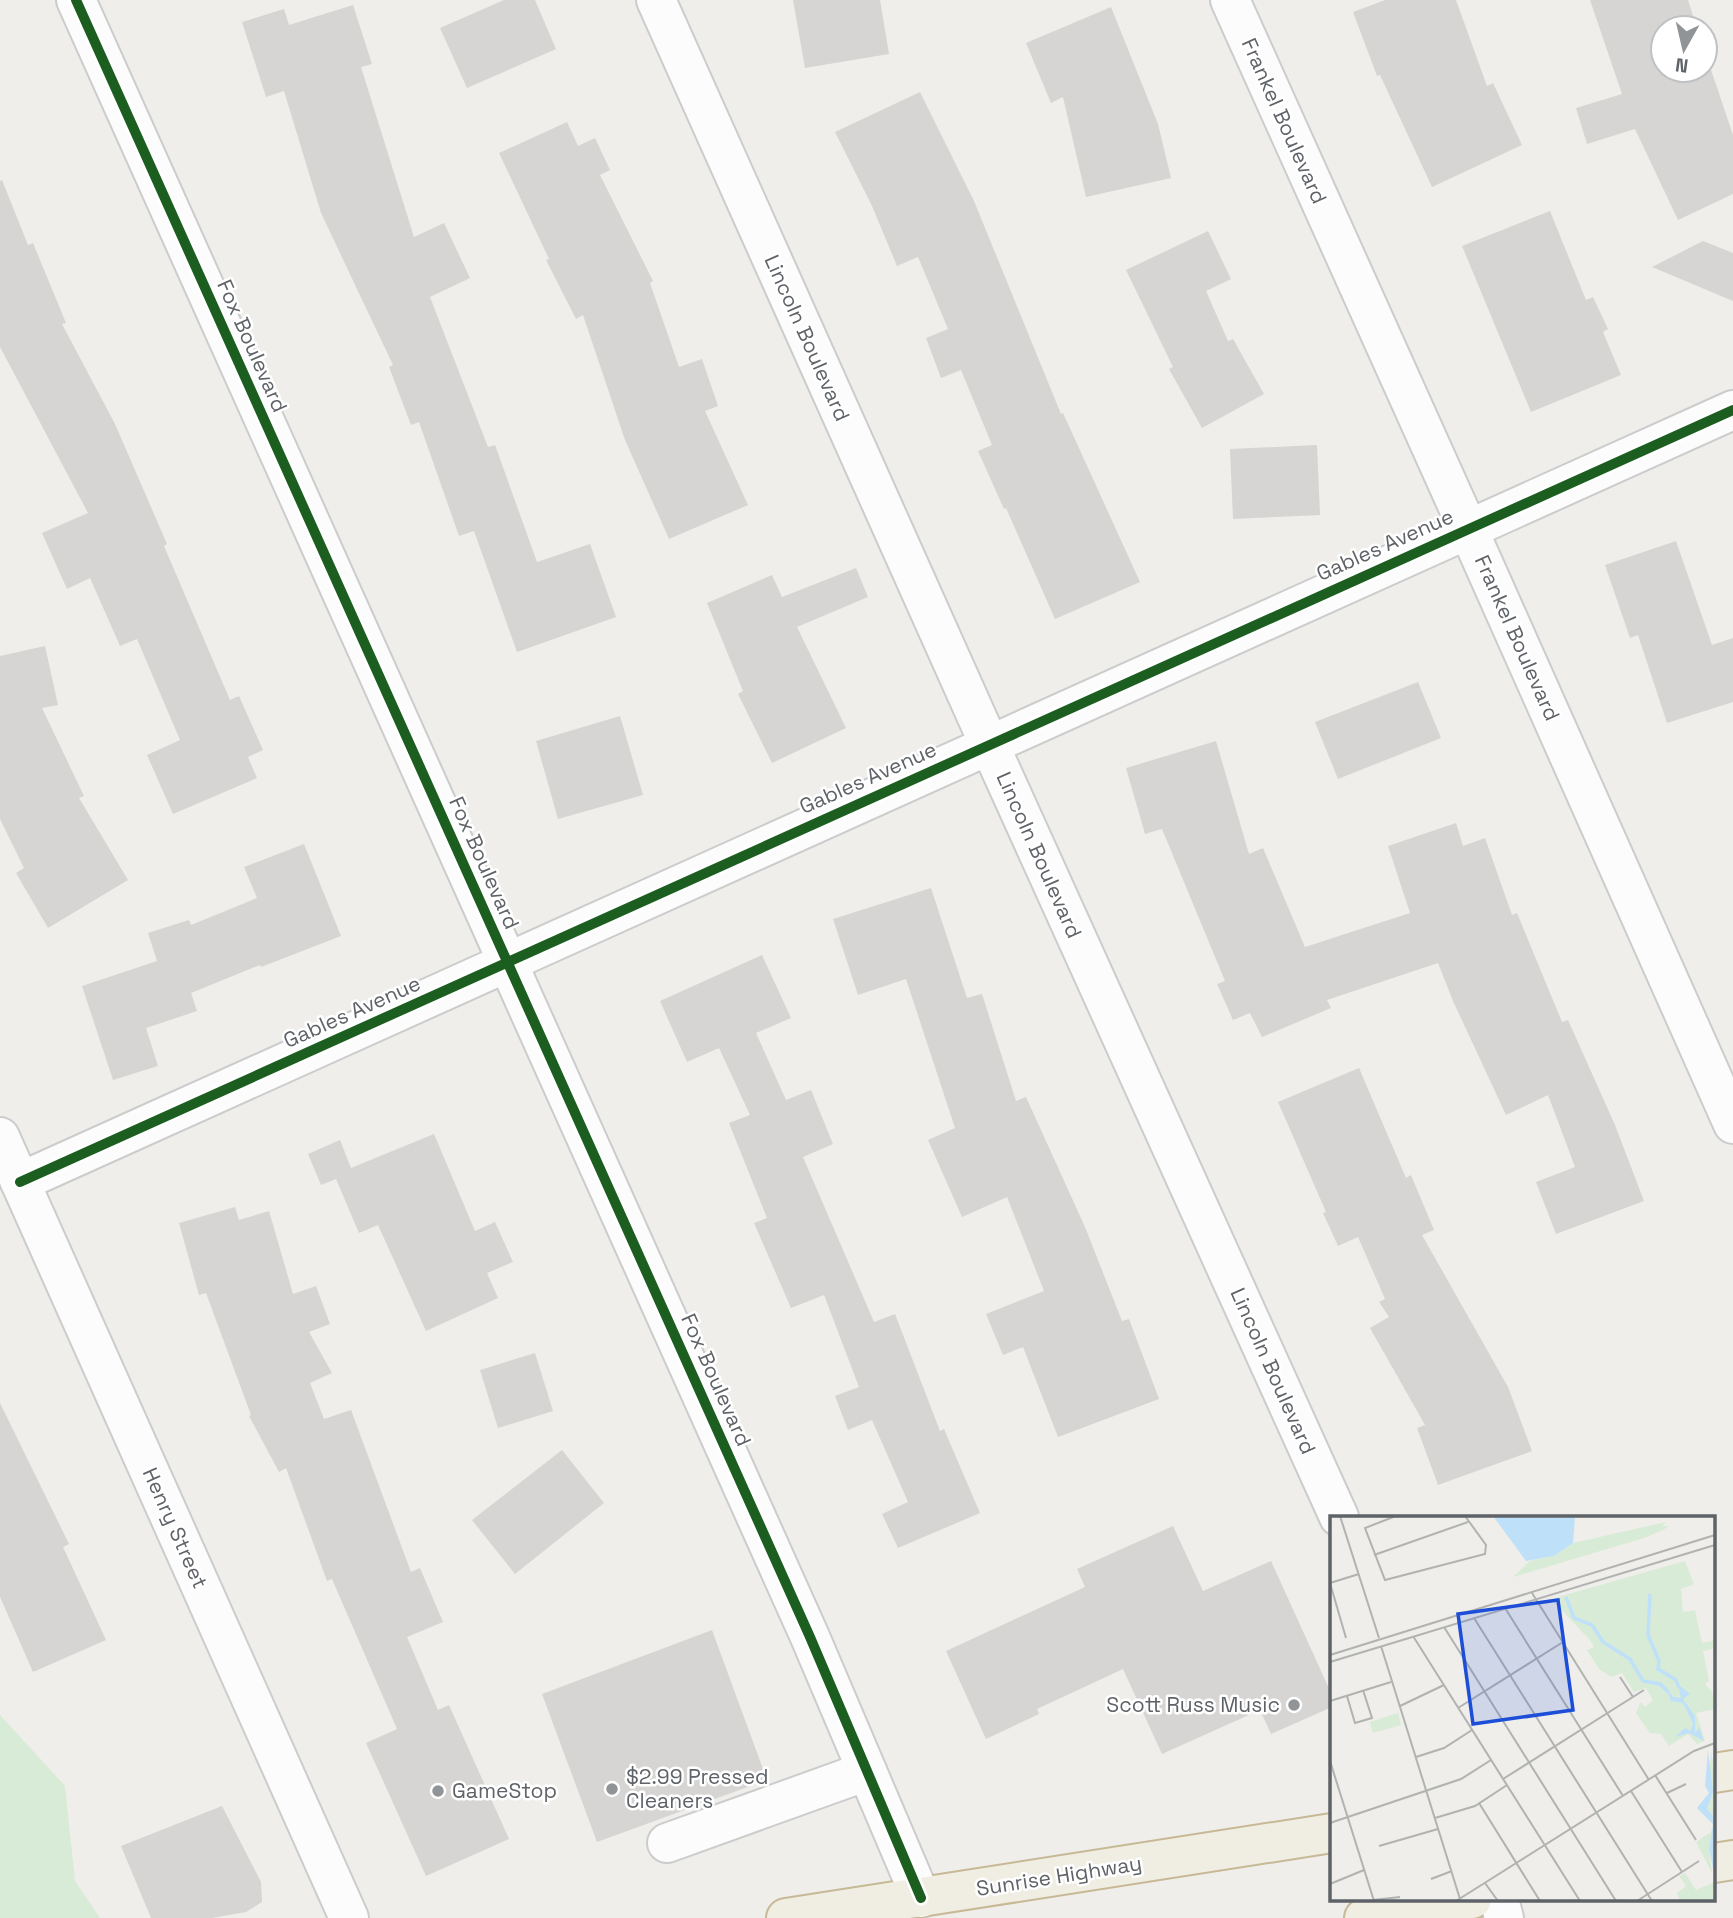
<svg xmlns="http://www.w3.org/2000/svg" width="1733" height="1918" viewBox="0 0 1733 1918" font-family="'Space Grotesk',sans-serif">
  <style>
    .green { fill: #d8ebd6 }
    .building { fill: #d6d5d3 }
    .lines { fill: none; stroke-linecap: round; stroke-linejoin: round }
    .minor-casing { stroke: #cbcccc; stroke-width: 42 }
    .highway-casing { stroke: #c8b996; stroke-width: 42 }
    .minor { stroke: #fdfcfc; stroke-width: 38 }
    .highway { stroke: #f0ede3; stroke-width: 38 }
    .cycleway-casing { stroke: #fff; stroke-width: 15 }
    .cycleway { stroke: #1b5e20; stroke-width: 10 }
    .poi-dot { fill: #919496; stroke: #fff; stroke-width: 2.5 }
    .labels { text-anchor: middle; stroke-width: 5; stroke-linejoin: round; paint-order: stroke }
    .street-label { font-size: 21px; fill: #5f6368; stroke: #fff }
    .poi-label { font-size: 21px; fill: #5f6368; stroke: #fff; text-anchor: start }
    .inset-river { fill: none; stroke: #bfe0f9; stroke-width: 3.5 }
    .inset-road { fill: none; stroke: #b1b2b2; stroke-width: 2 }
    .view { fill: #1d4ed8; fill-opacity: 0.15; stroke: #1d4ed8; stroke-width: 3.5 }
    .inset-edge { fill: none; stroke: #5f6368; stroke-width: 3.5 }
  </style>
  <rect width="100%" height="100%" fill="#efeeea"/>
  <!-- green -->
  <polygon class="green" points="0,1715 65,1786 75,1881 100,1918 0,1918"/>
  <!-- building -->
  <g class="building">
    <polygon points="504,0 535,0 556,49 467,88 440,28"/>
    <polygon points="793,0 880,0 889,54 805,68"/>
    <polygon points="1385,0 1456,0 1487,86 1493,83 1522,145 1432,187 1380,75 1377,76 1353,12"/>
    <polygon points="1590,0 1688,0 1697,28 1663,28 1663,70 1705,70 1705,52 1733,135 1733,194 1678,220 1635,129 1587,144 1576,108 1622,94"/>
    <polygon points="353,5 372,64 361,67 414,237 444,223 470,278 430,297 488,447 495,445 537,562 590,544 616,617 517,652 474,531 459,536 419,422 411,425 389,367 393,365 321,213 284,91 266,97 242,22 284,9 289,25"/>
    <polygon points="1111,7 1158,124 1171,178 1086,197 1063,97 1051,103 1026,43"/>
    <polygon points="920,92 974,201 1061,414 1063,413 1140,582 1055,619 1006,508 1004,509 978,451 992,445 961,370 941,378 926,338 948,329 918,257 897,266 872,206 835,132"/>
    <polygon points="567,122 578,146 595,138 610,170 600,175 653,281 650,283 679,367 702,359 718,406 705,411 748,505 669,539 625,440 583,315 576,319 546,260 549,259 499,153"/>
    <polygon points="2,180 28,245 33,243 66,323 62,324 115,424 167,544 164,546 230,700 239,696 263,750 248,757 257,778 173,814 147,755 180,740 137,639 120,646 90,578 67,589 42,533 88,513 0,347 0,181"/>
    <polygon points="1550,211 1586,300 1593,297 1608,329 1603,332 1621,375 1531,412 1462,246"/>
    <polygon points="1208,231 1231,279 1206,291 1228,341 1233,339 1264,394 1202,428 1169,369 1173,367 1126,270"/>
    <polygon points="1703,241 1733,253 1733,301 1652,267"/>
    <polygon points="1317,445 1320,515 1233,519 1230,449"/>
    <polygon points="1676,541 1712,645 1733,638 1733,702 1667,723 1638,635 1630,638 1605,565"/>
    <polygon points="856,568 868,597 797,627 846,728 772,763 738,694 743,691 707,603 772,575 782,597"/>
    <polygon points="45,646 58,705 42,708 84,796 79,798 128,880 48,928 16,873 24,868 0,819 0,656"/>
    <polygon points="1418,682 1441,738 1338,779 1315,722"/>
    <polygon points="620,716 643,795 558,819 536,741"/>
    <polygon points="1216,741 1249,854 1263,848 1305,947 1410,913 1388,846 1456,823 1463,846 1485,838 1512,915 1517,913 1562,1022 1568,1020 1615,1125 1644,1201 1556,1234 1536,1182 1575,1167 1548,1095 1506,1115 1453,1001 1438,963 1327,1000 1331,1008 1262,1037 1250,1013 1233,1020 1217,984 1225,981 1162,829 1145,834 1126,768"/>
    <polygon points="304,844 341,936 261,967 260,965 191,993 197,1011 146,1028 158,1066 113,1080 82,986 157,961 148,933 189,920 191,925 257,898 244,867"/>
    <polygon points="931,888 967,998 982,994 1016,1101 1026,1097 1085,1227 1122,1321 1129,1319 1159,1399 1058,1437 1023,1347 1003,1355 986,1314 1044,1291 1007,1197 962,1217 928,1140 955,1128 906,979 858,995 833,919"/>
    <polygon points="762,955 791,1018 756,1033 786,1100 811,1090 833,1144 803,1157 874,1322 895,1314 940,1431 944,1429 980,1513 898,1548 882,1514 908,1502 872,1420 848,1430 835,1396 859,1387 824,1295 791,1308 754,1223 767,1218 729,1123 750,1115 719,1048 687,1062 660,1001"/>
    <polygon points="1359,1068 1406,1178 1411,1175 1434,1230 1422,1235 1508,1387 1532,1451 1438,1485 1417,1428 1425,1425 1370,1328 1389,1317 1379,1302 1385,1299 1358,1237 1338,1246 1323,1213 1326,1212 1278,1102"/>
    <polygon points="434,1134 475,1231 495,1222 513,1262 487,1273 498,1298 426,1331 378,1225 359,1233 336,1179 321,1185 308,1154 340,1140 351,1168"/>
    <polygon points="235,1207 239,1220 269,1211 293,1294 316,1286 330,1324 309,1332 332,1373 310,1383 324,1419 351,1410 411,1572 420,1568 443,1622 407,1637 438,1710 449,1705 509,1839 426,1876 366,1743 397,1729 332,1579 327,1581 286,1468 279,1472 249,1416 251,1415 206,1293 199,1295 179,1223"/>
    <polygon points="535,1353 553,1411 498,1428 480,1370"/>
    <polygon points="0,1403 69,1544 63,1547 106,1640 33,1672 0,1597"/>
    <polygon points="562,1450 604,1503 515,1574 472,1520"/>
    <polygon points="1173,1526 1203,1591 1271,1561 1332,1695 1332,1707 1271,1734 1260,1710 1162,1754 1123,1669 1037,1709 1039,1714 986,1739 946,1651 1085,1587 1077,1569"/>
    <polygon points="712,1630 767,1780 597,1842 542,1694"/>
    <polygon points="222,1806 261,1882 262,1902 246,1912 212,1918 151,1918 121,1846"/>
  </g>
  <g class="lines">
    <defs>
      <g id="minor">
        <polyline points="76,0 810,1637 921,1898"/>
        <polyline points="656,0 989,744 1339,1517"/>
        <polyline points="1230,0 1468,529 1733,1124"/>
        <polyline points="0,1137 349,1918"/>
        <polyline points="20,1182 1733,410"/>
        <polyline points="667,1843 867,1771"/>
        <polyline points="1499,1899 1504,1918"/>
      </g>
      <g id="highway">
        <polyline points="1714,1773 1733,1770"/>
        <polyline points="1714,1863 1733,1860"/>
        <polyline points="786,1918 1332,1833"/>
        <polyline points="1364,1918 1472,1899"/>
      </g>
    </defs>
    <!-- minor casing -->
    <use href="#minor" class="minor-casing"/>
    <!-- highway casing -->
    <use href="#highway" class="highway-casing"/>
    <!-- minor -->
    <use href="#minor" class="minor"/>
    <!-- highway -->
    <use href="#highway" class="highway"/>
    <defs>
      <g id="cycleway">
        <polyline points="76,0 810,1637 921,1898"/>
        <polyline points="20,1182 1733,410"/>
      </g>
    </defs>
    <!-- cycleway casing -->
    <use href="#cycleway" class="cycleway-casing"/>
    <!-- cycleway -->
    <use href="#cycleway" class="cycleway"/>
  </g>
  <!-- markers -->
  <g class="poi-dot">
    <circle cx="1294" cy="1705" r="7"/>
    <circle cx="612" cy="1789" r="7"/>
    <circle cx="438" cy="1791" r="7"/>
  </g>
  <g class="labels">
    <!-- street labels -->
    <g class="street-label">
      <text transform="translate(1284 121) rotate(66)" y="7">Frankel Boulevard</text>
      <text transform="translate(807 338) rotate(66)" y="7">Lincoln Boulevard</text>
      <text transform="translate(252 346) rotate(66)" y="7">Fox Boulevard</text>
      <text transform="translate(1385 545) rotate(-24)" y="7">Gables Avenue</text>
      <text transform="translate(1517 638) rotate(66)" y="7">Frankel Boulevard</text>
      <text transform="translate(868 778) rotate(-24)" y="7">Gables Avenue</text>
      <text transform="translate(1039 855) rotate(66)" y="7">Lincoln Boulevard</text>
      <text transform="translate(484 863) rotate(66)" y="7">Fox Boulevard</text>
      <text transform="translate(352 1012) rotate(-24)" y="7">Gables Avenue</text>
      <text transform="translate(1273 1371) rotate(66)" y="7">Lincoln Boulevard</text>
      <text transform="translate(716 1380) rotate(66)" y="7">Fox Boulevard</text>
      <text transform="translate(175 1528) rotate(66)" y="7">Henry Street</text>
      <text transform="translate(1059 1876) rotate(-9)" y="7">Sunrise Highway</text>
    </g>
    <!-- poi labels -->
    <g class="poi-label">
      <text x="1280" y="1712" text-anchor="end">Scott Russ Music</text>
      <text x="626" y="1784">$2.99 Pressed<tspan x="626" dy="24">Cleaners</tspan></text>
      <text x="452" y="1798">GameStop</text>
    </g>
  </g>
  <!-- overview -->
  <g transform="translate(1330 1516)">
    <rect width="385" height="385" fill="#efeeea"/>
    <path d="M 336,6 L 332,10 L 339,10 L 333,14 L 314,22 L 183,61 L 200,45 L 224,40 L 243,27 ZM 355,45 L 364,68 L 351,73 L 353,96 L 365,94 L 372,127 L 385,124 L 385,132 L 373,135 L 379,165 L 375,168 L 382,175 L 385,193 L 366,197 L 375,225 L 367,228 L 358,218 L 339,230 L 331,218 L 320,217 L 306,197 L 311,186 L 315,191 L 323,184 L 316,172 L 304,176 L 292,157 L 281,161 L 269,153 L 257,134 L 264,131 L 260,124 L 221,83 ZM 68,197 L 71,209 L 43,217 L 40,206 ZM 381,236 L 385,254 L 385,302 L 377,293 L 383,276 L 379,268 ZM 383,308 L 379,332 L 382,357 L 366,326 L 381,316 ZM 355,357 L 366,374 L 385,366 L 385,385 L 350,385 L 347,377 L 356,370 L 349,360 Z" fill="#d8ebd6"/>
    <path d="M 163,0 L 245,0 L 243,27 L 224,40 L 196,45 ZM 348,168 L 360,178 L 353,183 L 365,200 L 365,218 L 369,211 L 374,225 L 359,217 L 345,221 L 355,212 L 361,215 L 363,207 L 353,187 L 341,185 L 336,172 L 335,169 L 343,181 L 351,182 ZM 378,234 L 383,276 L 377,293 L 385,302 L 385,363 L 379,332 L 383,308 L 367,292 L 379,277 L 375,270 Z" fill="#bfe0f9"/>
    <path class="inset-river" d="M 320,78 L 318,119 L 329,145 L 328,153 L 346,164 L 349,172M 236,81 L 244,102 L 262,109 L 273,126 L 300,143 L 313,165 L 330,168 L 338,176"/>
    <path class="inset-road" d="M 10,0 L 49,122M 66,0 L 35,12 L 55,64 L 155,38 L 156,29 L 135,0M 44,39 L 138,6M 202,77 L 319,264M 175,92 L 293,280M 144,102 L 322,385M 114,111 L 286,385M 83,120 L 250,385M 16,122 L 0,67 L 29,58M 51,130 L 130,383M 0,139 L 385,19M 0,146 L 385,29M 290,161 L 303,181M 17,180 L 25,207 L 42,202 L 33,174M 0,185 L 61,166M 70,190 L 114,169M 128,192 L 233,126M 86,241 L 114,232 L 142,214M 0,245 L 44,385M 325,259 L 366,324M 173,263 L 314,174M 301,275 L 352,356M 337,277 L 356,268M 149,287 L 210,385M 105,302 L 145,290 L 177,269M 0,307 L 131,263 L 161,244M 49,330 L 108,313M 101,363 L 122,355M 155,367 L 168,385M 0,368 L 34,354M 43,384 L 70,381M 126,385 L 364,235 L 385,227M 307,385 L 369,345"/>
    <path class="view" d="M 228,84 L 243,194 L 143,208 L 128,98 Z"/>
    <rect width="385" height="385" class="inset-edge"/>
  </g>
  <!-- north arrow -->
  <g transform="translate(1684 49) rotate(188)"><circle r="33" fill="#ffffff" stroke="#bfc1c3" stroke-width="2"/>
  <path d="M0-5L12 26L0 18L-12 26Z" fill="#919496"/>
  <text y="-10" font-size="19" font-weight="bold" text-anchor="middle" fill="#5f6368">N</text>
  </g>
</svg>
